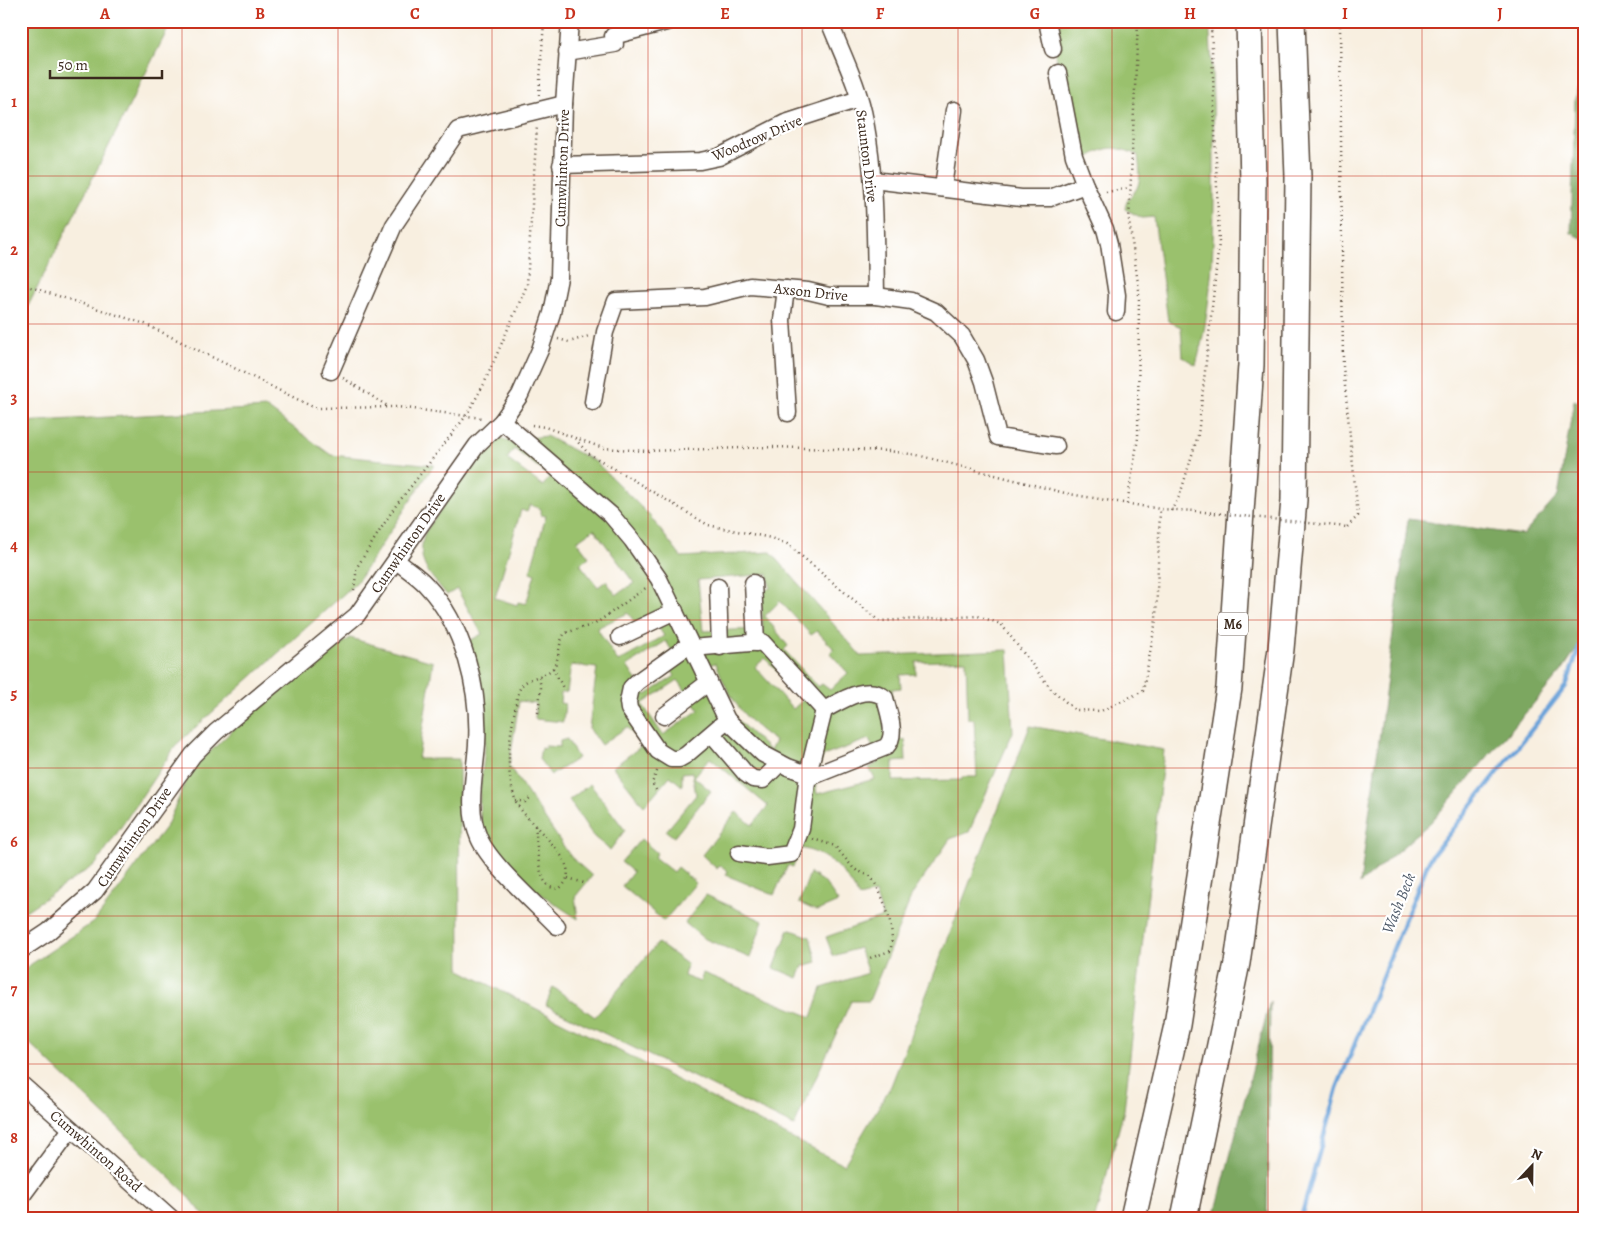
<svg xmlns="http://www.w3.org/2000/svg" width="1605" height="1239" viewBox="0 0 1605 1239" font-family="Alegreya,serif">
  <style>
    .green { fill: #9ac16d; stroke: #6a7646; fill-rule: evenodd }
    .forest { fill: #7ba760; stroke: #5b683f }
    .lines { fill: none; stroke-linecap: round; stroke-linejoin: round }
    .stream { stroke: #6aa3d9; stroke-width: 4.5 }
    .minor-casing { stroke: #57483b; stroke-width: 19 }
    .highway-casing { stroke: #57483b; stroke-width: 28 }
    .path { stroke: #57483b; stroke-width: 2.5; stroke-dasharray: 1 4; stroke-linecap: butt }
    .minor { stroke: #fff; stroke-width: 16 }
    .highway { stroke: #fff; stroke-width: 25 }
    .path-bridge { stroke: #57483b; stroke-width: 2.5; stroke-dasharray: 1 4; stroke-linecap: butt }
    .grid { fill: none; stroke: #c8321e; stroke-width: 1; stroke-opacity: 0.55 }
    .labels { text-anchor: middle; stroke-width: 4.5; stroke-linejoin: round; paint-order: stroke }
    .shield { fill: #fff; stroke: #766a62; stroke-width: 1 }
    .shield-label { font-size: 14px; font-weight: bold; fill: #3b2a1e }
    .street-label { font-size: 15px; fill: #3b2a1e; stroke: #fff }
    .water-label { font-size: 16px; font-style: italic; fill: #4e5a69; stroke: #fff }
    .neatline { fill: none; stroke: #c8321e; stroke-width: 2 }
    .grid-label { font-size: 16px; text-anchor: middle; font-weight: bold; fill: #c8321e }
  </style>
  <rect width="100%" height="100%" fill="#fff"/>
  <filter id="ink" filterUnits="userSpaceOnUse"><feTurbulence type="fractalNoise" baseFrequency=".02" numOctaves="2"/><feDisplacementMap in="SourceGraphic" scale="10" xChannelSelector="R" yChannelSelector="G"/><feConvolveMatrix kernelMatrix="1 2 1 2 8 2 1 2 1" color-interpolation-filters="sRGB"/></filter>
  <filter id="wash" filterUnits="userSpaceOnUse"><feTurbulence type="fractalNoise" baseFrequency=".0096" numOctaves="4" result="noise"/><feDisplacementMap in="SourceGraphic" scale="20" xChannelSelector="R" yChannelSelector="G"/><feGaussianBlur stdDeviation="1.12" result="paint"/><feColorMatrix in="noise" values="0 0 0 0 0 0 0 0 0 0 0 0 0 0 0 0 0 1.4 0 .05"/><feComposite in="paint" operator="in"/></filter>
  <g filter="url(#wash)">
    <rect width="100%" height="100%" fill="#f8efe0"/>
    <!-- green -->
    <g class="green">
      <polygon points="21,21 172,21 21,320"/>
      <path d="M 1048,21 L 1209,21 C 1213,73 1214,125 1214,177 C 1214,239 1213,305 1196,365 L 1183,357 L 1181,327 L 1168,321 L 1154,217 L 1142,218 L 1125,209 C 1127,196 1132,197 1137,188 C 1142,177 1139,166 1138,155 C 1107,142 1104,149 1077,164 L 1067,92 L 1048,30 Z"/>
      <polygon points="267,408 331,455 434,465 357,582 177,744 96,864 21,914 21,422"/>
      <path d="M 546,436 L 596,462 L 649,515 L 681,557 L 771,552 L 861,656 L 1008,650 L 1013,732 L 969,832 L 950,839 L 912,895 L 869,1001 L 851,1001 L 794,1126 L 546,1005 L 553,987 L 595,1017 L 658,943 L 687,964 L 684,976 L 700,982 L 703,973 L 812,1017 L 822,988 L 868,973 L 859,948 L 833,956 L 826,937 L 883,917 L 875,893 L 859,897 C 846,872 828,853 800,848 L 793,867 L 788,865 L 774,895 L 726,875 L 728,871 L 720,865 L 717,869 L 702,855 L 736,812 L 752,825 L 768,806 L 710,758 L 694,777 L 711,791 L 674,837 L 666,831 L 696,795 L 692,772 L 682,773 L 682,786 L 670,776 L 644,806 L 613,767 L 643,745 L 627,727 L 601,745 L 589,728 L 597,668 L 571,665 L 567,692 L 561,693 L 560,703 L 565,704 L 563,722 L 535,719 L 536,703 L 519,701 L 509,766 L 571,857 L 592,876 L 575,897 L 578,919 C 551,901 500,869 487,840 C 472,807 484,776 485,742 C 486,706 482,675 469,641 L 482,634 L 457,589 L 447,595 C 429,573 415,563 425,532 L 489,441 C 501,436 504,439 515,445 L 530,438 ZM 514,449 L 550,476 L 543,486 L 507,459 ZM 530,505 L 541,509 L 541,515 L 546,516 L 530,572 L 535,574 L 526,604 L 518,602 L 517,605 L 495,598 L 521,510 L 527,512 ZM 594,529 L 634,583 L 616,595 L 606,581 L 598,587 L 580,564 L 589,557 L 577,541 ZM 768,574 L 770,588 L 761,592 L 763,629 L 703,631 L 698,580 ZM 780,601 L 811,635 L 817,631 L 834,649 L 830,653 L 848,673 L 830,690 L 822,684 L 818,687 L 784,650 L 788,646 L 765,616 ZM 628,613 L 636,624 L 652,617 L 664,636 L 618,662 L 597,628 ZM 666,641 L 672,651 L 663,657 L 675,676 L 646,695 L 627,666 ZM 765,658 L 803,700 L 793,709 L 755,667 ZM 966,660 L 968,719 L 974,719 L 977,777 L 962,777 L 962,780 L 893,781 L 893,762 L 906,761 L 905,740 L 900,740 L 899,717 L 893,717 L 892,689 L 901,688 L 900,675 L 916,674 L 916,662 ZM 716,663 C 729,698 743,719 775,741 L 770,751 L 728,711 L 707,665 ZM 678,680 L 699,710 L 663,735 L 642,704 ZM 869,739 L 879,762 L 869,768 L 875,779 L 817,794 L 815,782 L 823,756 Z"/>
      <polygon points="350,638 433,662 418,759 459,759 460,970 844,1165 891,1086 1030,726 1164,750 1124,1110 1095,1218 206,1218 186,1193 21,1035 21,971 95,921 167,825 191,770 260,704"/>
      <polygon points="567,739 578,758 551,775 539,759 541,748 545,749 545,746 560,747 560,741"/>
      <polygon points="590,784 625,830 610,850 594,837 569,800"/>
      <polygon points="641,839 657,853 654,857 673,872 677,867 696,883 664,921 622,886 633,872 621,862"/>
      <polygon points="810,873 825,883 838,902 817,911 799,903"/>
      <polygon points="706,895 763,921 750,958 703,938 685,923"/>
      <polygon points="789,929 810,937 817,962 803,966 798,978 774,968"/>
    </g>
    <!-- forest -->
    <g class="forest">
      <polygon points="1584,76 1584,239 1571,233 1575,98"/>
      <polygon points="1574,400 1584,404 1584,638 1561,672 1431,822 1360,884 1408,519 1523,535 1558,496"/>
      <polygon points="1270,1001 1267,1218 1214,1218"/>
    </g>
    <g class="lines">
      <!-- stream -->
      <polyline class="stream" points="1301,1218 1337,1088 1430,858 1566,686 1584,633"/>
    </g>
  </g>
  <g filter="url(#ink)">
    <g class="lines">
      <defs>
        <g id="minor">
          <path d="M 829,21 C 842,54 859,87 865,121 C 876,179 875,238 876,296"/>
          <polyline points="1047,21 1053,49"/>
          <polyline points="567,52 615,44 613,36 670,21"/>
          <polyline points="1058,73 1074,156 1085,185 1105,229 1109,244 1117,295 1116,312"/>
          <polyline points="561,165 700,161 719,157 785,123 859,99"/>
          <polyline points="873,180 1021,198 1050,198 1085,185"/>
          <polyline points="943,187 954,110"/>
          <polyline points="786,289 782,320 788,413"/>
          <polyline points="331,371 394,225 458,130 564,104"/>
          <polyline points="593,402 605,332 616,301 705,297 750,286 808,291 829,296 876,296 911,301 936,312 962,336 976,360 984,382 998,437 1056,446"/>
          <path d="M 502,421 L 611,515 L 632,540 L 659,579 L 727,720 L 763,754 L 788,767 L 813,776 L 886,747 C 898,735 888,712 885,698 C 867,683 841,701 824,710 L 808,774 L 801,829 L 791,854 L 767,857 L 739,853"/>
          <path d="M 397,561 C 406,569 418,576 426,585 C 464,625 480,690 477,744 C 475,776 466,808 479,838 C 490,864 536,904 557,926"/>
          <polyline points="753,583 756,643"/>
          <polyline points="718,587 720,647"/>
          <polyline points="620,637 675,611"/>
          <polyline points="689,645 637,682 631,688 628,702 629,709 658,751 671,759 679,759 686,755 727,720"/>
          <polyline points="692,648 762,642 824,710"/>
          <polyline points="664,716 709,682"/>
          <polyline points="712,734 746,774 753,779 763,780 780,763"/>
          <polyline points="21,950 48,932 95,891 193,755 216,732 357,615 477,445 502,421 520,395 540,350 552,313 559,278 564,104 570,21"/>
          <polyline points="21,1084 171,1218"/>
          <polyline points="21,1197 71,1129"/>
        </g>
        <g id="highway">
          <polyline points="1133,1218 1177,1025 1229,688 1251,365 1253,182 1249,21"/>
          <polyline points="1184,1218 1237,963 1281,649 1294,500 1298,177 1292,21"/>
        </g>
      </defs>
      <!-- minor casing -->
      <use href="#minor" class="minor-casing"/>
      <!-- highway casing -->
      <use href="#highway" class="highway-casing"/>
      <!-- path -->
      <g class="path">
        <polyline points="1340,21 1343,366 1358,516 1347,527"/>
        <polyline points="539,95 544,21"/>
        <polyline points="1106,192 1130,188"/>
        <polyline points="21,284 145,324 315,408 398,407 482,418"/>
        <polyline points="558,339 569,342 589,336"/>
        <polyline points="343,378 389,407"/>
        <polyline points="532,425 545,427 603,448 647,451 774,447 889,451 917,455 1069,494 1160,509 1195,511"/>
        <polyline points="575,439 588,453 708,525 771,538 787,544 879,621 978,616 1001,624 1051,689 1075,710 1101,711 1143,691 1156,620 1160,509"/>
        <polyline points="1127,504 1138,438 1139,290 1129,221 1138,21"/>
        <polyline points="1171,511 1180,495 1198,435 1219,243 1211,21"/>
        <polyline points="354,590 357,567 394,508 466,416 484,384 527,285 537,125"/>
        <polyline points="553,668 564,690"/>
        <polyline points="538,713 541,688 539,677"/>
        <polyline points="656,790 652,783 658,769"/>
        <polyline points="515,800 525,802 530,798"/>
        <path d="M 535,826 C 538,841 535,894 560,888 C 590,863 523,824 515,799 C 505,768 509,741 515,709 C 517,701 517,691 523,684 C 532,676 545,677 553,668 C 561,657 557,644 565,633 L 595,624 L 647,587"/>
        <path d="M 813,839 L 835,846 L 854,869 L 870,876 C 882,891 897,930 890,951 L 867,959"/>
        <polyline points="568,878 584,883"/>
      </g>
      <!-- minor -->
      <use href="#minor" class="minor"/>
      <!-- highway -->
      <use href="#highway" class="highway"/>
      <!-- path-bridge -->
      <polyline class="path-bridge" points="1195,511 1347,527"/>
    </g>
  </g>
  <!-- grid -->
  <path class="grid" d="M 182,21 L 182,1218M 338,21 L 338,1218M 492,21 L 492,1218M 648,21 L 648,1218M 802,21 L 802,1218M 958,21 L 958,1218M 1112,21 L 1112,1218M 1268,21 L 1268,1218M 1422,21 L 1422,1218M 21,176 L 1584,176M 21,324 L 1584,324M 21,472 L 1584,472M 21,620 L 1584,620M 21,768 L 1584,768M 21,916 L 1584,916M 21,1064 L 1584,1064"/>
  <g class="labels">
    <!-- shield labels -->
    <rect class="shield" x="1218" y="612.5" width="30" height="23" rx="4"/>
    <g class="shield-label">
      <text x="1233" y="629">M6</text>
    </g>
    <!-- street labels -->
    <g class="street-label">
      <text transform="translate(757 138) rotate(-23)" y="5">Woodrow Drive</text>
      <text transform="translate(867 156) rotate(83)" y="5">Staunton Drive</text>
      <text transform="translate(562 168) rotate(-88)" y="5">Cumwhinton Drive</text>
      <text transform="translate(811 292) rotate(6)" y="5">Axson Drive</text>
      <text transform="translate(408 543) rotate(-55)" y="5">Cumwhinton Drive</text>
      <text transform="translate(134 837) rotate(-55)" y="5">Cumwhinton Drive</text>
      <text transform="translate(96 1151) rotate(41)" y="5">Cumwhinton Road</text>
    </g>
    <!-- water labels -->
    <g class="water-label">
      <text transform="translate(1398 903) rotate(-68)" y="6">Wash Beck</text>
    </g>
  </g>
  <!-- margin -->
  <rect width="1605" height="1239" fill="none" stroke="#fff" stroke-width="55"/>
  <!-- north arrow -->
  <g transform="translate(1532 1166) rotate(22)" stroke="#ffffff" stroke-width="4" paint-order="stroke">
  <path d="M0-4L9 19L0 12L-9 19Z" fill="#3b2a1e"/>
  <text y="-8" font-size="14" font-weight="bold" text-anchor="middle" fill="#3b2a1e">N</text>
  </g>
  <!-- scale -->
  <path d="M50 70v8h112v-8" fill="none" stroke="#3b2a1e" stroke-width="2.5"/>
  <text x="58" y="70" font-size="15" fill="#3b2a1e" stroke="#ffffff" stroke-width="4" paint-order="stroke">50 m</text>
  <rect x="28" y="28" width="1550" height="1184" class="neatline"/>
  <g class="grid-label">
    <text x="105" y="19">A</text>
    <text x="260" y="19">B</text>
    <text x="415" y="19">C</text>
    <text x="570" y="19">D</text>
    <text x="725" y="19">E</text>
    <text x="880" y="19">F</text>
    <text x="1035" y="19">G</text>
    <text x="1190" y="19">H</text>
    <text x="1345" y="19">I</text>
    <text x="1500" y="19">J</text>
    <text x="14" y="107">1</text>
    <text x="14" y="255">2</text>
    <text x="14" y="403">3</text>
    <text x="14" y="551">4</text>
    <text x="14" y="699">5</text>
    <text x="14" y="847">6</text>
    <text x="14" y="995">7</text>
    <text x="14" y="1143">8</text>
  </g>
</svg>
